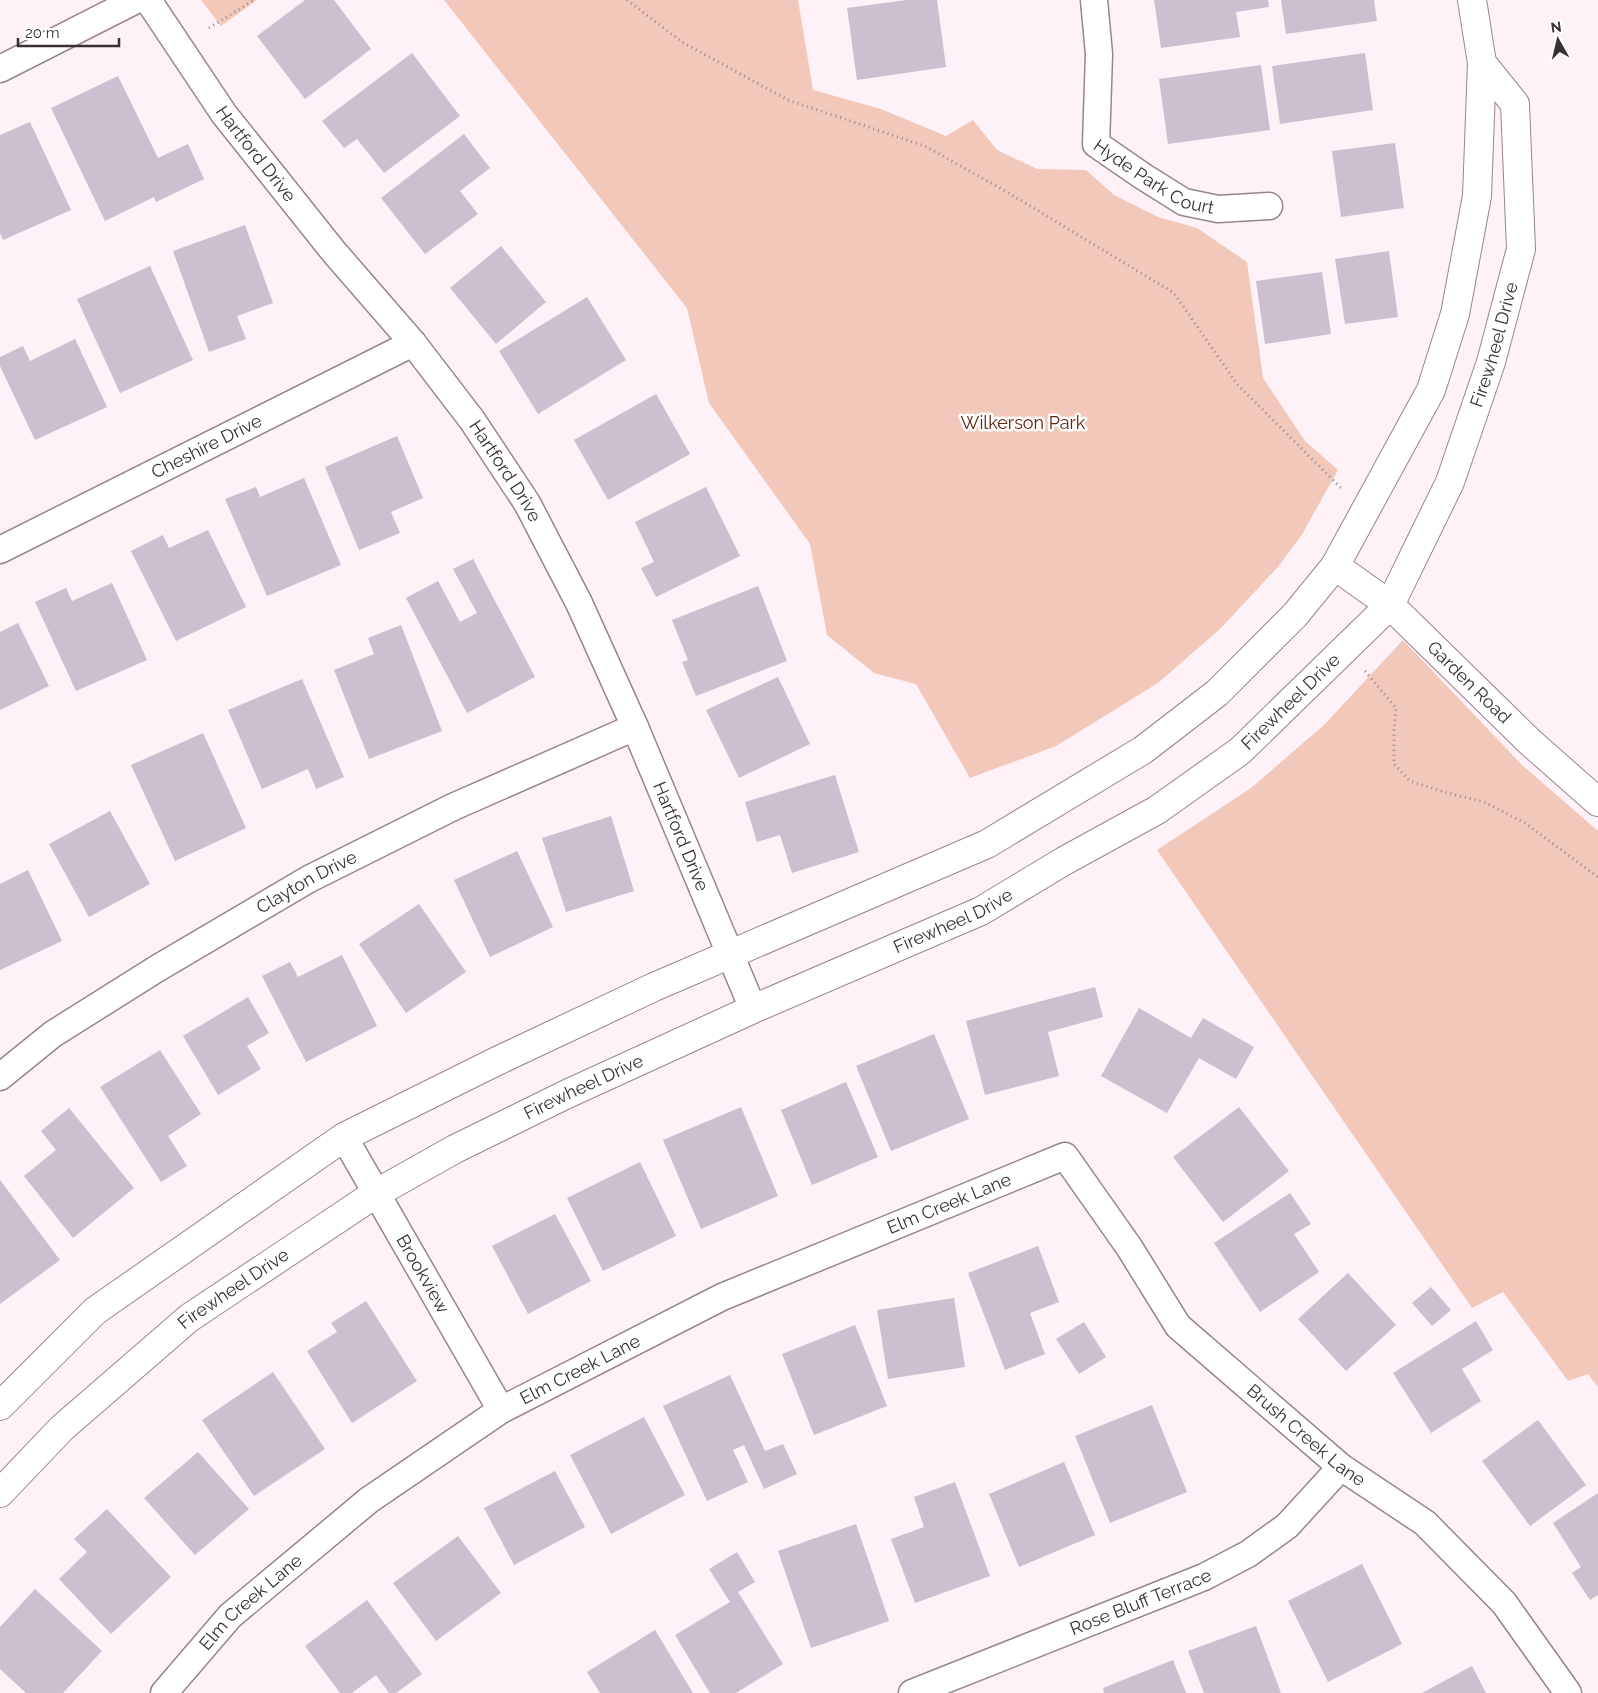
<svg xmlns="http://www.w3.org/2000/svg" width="1598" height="1693" viewBox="0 0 1598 1693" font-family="Raleway,sans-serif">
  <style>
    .green { fill: #f1c8ba }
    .building { fill: #ccbfcf }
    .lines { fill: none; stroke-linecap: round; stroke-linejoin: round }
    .minor-casing { stroke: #97858e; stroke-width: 29 }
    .tertiary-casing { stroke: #97858e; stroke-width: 30 }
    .path { stroke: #92888d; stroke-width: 3; stroke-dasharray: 1 4; stroke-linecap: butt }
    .minor { stroke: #fff; stroke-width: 26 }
    .tertiary { stroke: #fff; stroke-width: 28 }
    .labels { text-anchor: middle; stroke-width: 5; stroke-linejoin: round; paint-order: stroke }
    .street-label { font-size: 18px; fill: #383034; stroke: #fff }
    .park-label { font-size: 18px; fill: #62240e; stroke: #fff }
  </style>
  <rect width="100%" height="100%" fill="#fef1f7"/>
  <!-- green -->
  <g class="green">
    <polygon points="201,0 257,0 221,26"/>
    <polygon points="444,0 798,0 813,90 881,109 946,136 973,120 997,150 1037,169 1086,170 1114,195 1158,217 1197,228 1247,262 1263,378 1305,441 1338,470 1301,536 1277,568 1220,629 1158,683 1056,746 970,778 916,684 874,673 827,635 810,544 709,403 687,308"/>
    <polygon points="1403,640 1523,766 1598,831 1598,1387 1588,1374 1568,1381 1503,1292 1472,1308 1157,850 1251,788 1324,725"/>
  </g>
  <!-- building -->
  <g class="building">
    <polygon points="305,0 334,0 371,49 305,99 257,36"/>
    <polygon points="907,0 937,0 946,67 857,80 847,8"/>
    <polygon points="1154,0 1268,0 1269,7 1236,12 1240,37 1161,48"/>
    <polygon points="1281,0 1374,0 1377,21 1286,34"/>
    <polygon points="412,53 460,116 384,173 357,139 344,148 322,121"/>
    <polygon points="1365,53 1373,110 1280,124 1272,66"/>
    <polygon points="1261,65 1270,130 1168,144 1159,79"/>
    <polygon points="118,76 158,158 188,144 204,179 156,202 154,197 105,221 51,108"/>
    <polygon points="30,122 71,210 3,240 0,233 0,135"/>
    <polygon points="464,134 490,168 460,191 478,214 425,254 381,198"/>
    <polygon points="1395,143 1404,208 1341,217 1332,151"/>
    <polygon points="245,225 273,303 237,316 246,339 209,352 173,251"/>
    <polygon points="501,246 546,302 496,344 450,288"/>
    <polygon points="1389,251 1398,317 1345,324 1335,259"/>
    <polygon points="150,266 193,360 120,393 77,299"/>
    <polygon points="1322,272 1331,334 1265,344 1256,281"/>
    <polygon points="587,297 626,360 538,414 499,351"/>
    <polygon points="75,339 107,407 35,440 0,366 0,357 23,346 30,361"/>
    <polygon points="656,394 690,454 608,500 574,440"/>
    <polygon points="397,436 423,498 391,512 400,533 359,550 325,467"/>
    <polygon points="304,478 341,565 267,596 225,499 256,487 260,497"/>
    <polygon points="706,487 740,556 656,597 641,568 654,562 635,522"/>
    <polygon points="208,530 246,607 176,641 131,551 163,535 169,548"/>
    <polygon points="473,559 535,677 467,713 406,598 438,581 460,622 477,613 453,569"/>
    <polygon points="112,583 147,660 76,691 35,602 66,588 72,601"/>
    <polygon points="758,586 787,661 696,696 682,662 688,660 672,620"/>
    <polygon points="18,623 49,686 0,710 0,632"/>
    <polygon points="401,625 442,731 369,759 334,670 374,654 368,638"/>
    <polygon points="778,677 810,744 739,778 706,710"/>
    <polygon points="302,679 344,777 316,789 308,769 262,789 228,710"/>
    <polygon points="203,733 246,828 175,861 131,765"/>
    <polygon points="835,775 859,852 792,873 780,835 757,842 745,802"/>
    <polygon points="110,811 150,884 89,917 49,844"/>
    <polygon points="611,816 634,891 566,912 542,838"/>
    <polygon points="517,851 553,927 490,957 454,880"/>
    <polygon points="28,870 62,941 0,970 0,884"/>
    <polygon points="419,904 466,972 406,1013 359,944"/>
    <polygon points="342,955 377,1026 306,1062 262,976 290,962 298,977"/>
    <polygon points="1095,987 1103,1017 1048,1032 1059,1076 985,1095 966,1021"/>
    <polygon points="248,997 269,1033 247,1046 261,1069 218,1095 183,1036"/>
    <polygon points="1139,1008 1191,1038 1203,1018 1254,1047 1236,1079 1199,1058 1167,1113 1101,1076"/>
    <polygon points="934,1034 969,1119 891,1151 856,1066"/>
    <polygon points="160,1050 201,1114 168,1136 187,1166 161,1182 100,1087"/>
    <polygon points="846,1082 878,1157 812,1185 781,1110"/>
    <polygon points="741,1107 778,1196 701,1229 663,1140"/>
    <polygon points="1239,1107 1289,1171 1223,1222 1173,1157"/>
    <polygon points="69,1108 134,1188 73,1238 24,1176 56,1150 41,1131"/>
    <polygon points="640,1162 676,1236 603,1271 567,1198"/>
    <polygon points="0,1180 60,1260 0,1304"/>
    <polygon points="1290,1193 1311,1224 1294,1234 1319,1272 1260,1312 1214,1243"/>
    <polygon points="555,1214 591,1281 528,1314 492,1246"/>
    <polygon points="1038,1246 1059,1302 1030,1313 1045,1354 1005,1370 968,1273"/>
    <polygon points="1348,1273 1396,1325 1346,1371 1298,1319"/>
    <polygon points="1431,1287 1451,1310 1432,1326 1412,1303"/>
    <polygon points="954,1298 965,1367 888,1379 877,1310"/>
    <polygon points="366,1301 417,1381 352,1423 307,1351 337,1332 331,1323"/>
    <polygon points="1476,1321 1493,1350 1462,1369 1481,1401 1431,1433 1393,1373"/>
    <polygon points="1084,1322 1106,1357 1079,1374 1056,1339"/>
    <polygon points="855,1325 887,1406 814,1435 782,1354"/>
    <polygon points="273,1372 325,1449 254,1496 202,1420"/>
    <polygon points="730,1375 765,1451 783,1444 797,1474 764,1489 744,1445 733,1450 748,1482 707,1501 663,1406"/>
    <polygon points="1152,1405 1187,1492 1110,1523 1075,1436"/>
    <polygon points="644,1417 685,1495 611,1534 570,1455"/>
    <polygon points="1538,1420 1586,1485 1530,1526 1482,1461"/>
    <polygon points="198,1452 249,1509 195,1555 144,1498"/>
    <polygon points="1064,1462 1095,1535 1019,1567 989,1494"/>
    <polygon points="555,1471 585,1527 514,1565 484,1508"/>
    <polygon points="955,1482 990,1576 915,1603 891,1539 924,1527 914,1497"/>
    <polygon points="1598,1493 1598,1595 1590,1600 1572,1573 1581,1567 1553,1523"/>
    <polygon points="107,1509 171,1577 111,1634 59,1579 87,1552 74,1539"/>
    <polygon points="856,1524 889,1621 811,1648 778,1551"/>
    <polygon points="458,1536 501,1593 436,1641 393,1583"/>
    <polygon points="737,1552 755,1582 738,1592 783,1664 736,1693 710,1693 675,1635 730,1602 709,1569"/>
    <polygon points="1362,1564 1402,1644 1328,1682 1288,1601"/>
    <polygon points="35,1589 102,1651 63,1693 26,1693 0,1669 0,1627"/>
    <polygon points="367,1600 422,1674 396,1693 389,1693 376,1675 352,1693 340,1693 305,1646"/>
    <polygon points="1256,1626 1281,1693 1204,1693 1188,1651"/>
    <polygon points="655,1630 693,1693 600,1693 587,1672"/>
    <polygon points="1173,1660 1186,1693 1104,1693 1103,1688"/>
    <polygon points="1472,1666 1486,1693 1422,1693"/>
  </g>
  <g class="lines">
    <defs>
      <g id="minor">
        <path id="s1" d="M 148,0 L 224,114 L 334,252 L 413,343 L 472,420 L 527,503 L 579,603 L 635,727 L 753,1009"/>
        <path id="s2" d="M 1094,0 L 1099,54 L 1096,144 L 1144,177 L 1184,202 L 1218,209 L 1269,206"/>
        <polyline points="0,69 136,0"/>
        <path id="s3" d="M 0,550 L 413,343"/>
        <path id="s4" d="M 0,1077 L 53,1034 L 158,968 L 309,879 L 453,807 L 635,727"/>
        <path id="s5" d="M 344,1137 L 501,1410"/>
        <path id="s6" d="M 164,1693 L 230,1616 L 369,1500 L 501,1410 L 722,1297 L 1065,1156 L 1129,1247 L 1178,1326 L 1341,1467 L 1425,1523 L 1504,1603 L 1568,1693"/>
        <path id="s7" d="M 912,1693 L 1204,1577 L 1248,1554 L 1287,1526 L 1341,1467"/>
      </g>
      <g id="tertiary">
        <path id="s8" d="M 1335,566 L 1390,605 L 1530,742 L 1598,802"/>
        <polyline points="0,1406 95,1311 344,1137 495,1062 654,987 987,844 1143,750 1217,693 1295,615 1335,566 1431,390 1455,314 1477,196 1482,63 1472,0"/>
        <path id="s9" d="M 0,1493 L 62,1428 L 189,1318 L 375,1194 L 455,1149 L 567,1094 L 753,1009 L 981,911 L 1064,861 L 1157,810 L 1240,751 L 1390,605 L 1450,482 L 1491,362 L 1521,249 L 1515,104 L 1482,63"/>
      </g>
    </defs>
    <!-- minor casing -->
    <use href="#minor" class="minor-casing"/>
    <!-- tertiary casing -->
    <use href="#tertiary" class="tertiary-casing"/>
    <!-- path -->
    <g class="path">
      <polyline points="627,0 682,42 788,100 925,146 1007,192 1174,293 1237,384 1342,489"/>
      <polyline points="209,28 254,0"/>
      <polyline points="1365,671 1396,708 1394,730 1394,764 1410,781 1444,792 1484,802 1525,823 1598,877"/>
    </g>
    <!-- minor -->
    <use href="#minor" class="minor"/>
    <!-- tertiary -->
    <use href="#tertiary" class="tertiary"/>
  </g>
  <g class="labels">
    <!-- street labels -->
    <g class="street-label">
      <text dy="6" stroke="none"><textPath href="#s1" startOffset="188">Hartford Drive</textPath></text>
      <text dy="6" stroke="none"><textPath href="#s2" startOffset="212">Hyde Park Court</textPath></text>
      <text dy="6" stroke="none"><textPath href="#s9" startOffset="1946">Firewheel Drive</textPath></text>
      <text dy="6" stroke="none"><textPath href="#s3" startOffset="231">Cheshire Drive</textPath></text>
      <text dy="6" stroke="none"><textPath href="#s1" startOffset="592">Hartford Drive</textPath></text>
      <text dy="6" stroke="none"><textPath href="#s8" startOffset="178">Garden Road</textPath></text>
      <text dy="6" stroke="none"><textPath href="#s9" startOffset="1526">Firewheel Drive</textPath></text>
      <text dy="6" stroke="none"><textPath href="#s1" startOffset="998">Hartford Drive</textPath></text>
      <text dy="6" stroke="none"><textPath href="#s4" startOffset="364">Clayton Drive</textPath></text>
      <text dy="6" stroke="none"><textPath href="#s9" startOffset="1121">Firewheel Drive</textPath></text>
      <text dy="6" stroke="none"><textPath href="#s9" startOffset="716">Firewheel Drive</textPath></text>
      <text dy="6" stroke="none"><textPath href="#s6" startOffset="936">Elm Creek Lane</textPath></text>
      <text dy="6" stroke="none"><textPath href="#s5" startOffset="158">Brookview</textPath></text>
      <text dy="6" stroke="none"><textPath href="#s9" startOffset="311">Firewheel Drive</textPath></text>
      <text dy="6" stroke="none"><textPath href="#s6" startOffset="531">Elm Creek Lane</textPath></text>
      <text dy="6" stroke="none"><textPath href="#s6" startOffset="1434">Brush Creek Lane</textPath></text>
      <text dy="6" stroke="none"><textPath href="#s7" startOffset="246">Rose Bluff Terrace</textPath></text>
      <text dy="6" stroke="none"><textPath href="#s6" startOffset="126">Elm Creek Lane</textPath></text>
    </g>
    <!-- park labels -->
    <g class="park-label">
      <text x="1023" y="429">Wilkerson Park</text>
    </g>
  </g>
  <!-- north arrow -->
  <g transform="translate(1558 40) rotate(352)" stroke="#ffffff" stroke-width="4" paint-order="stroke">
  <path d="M0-4L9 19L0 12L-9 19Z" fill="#383034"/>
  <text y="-8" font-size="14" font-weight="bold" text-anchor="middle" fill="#383034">N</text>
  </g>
  <!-- scale -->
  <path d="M18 38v8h101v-8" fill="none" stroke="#383034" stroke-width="2.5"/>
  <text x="25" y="38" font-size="15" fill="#383034" stroke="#ffffff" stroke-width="4" paint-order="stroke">20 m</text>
</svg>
